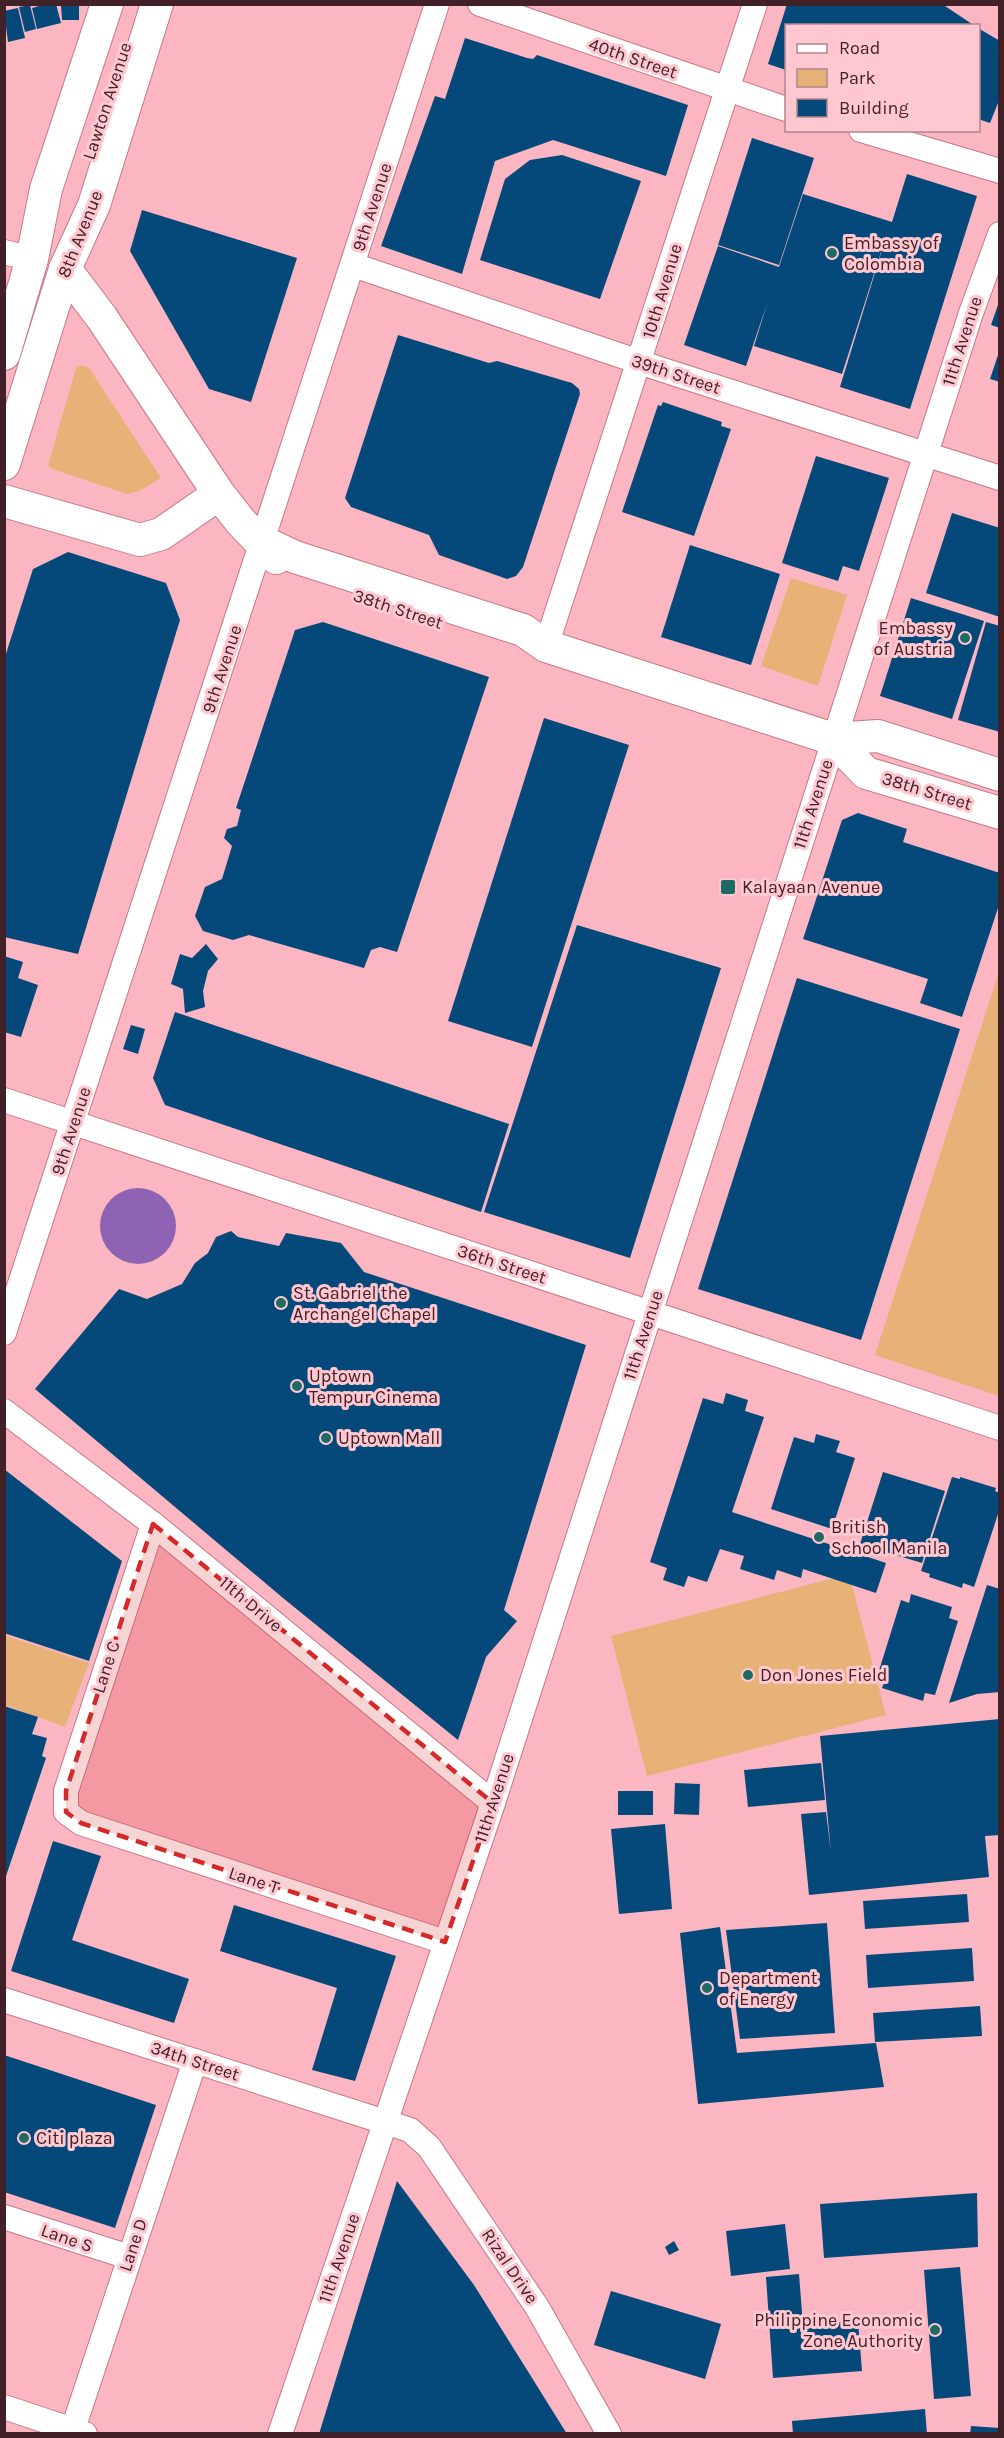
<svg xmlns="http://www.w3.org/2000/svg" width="1004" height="2438" viewBox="0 0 1004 2438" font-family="Karla,sans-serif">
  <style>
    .green { fill: #e7b278 }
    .water { fill: #8f63b3 }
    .building { fill: #05497b }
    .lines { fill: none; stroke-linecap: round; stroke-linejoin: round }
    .minor-casing { stroke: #c97686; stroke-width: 26 }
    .major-casing { stroke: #c97686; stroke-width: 34 }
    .minor { stroke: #fff; stroke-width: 24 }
    .major { stroke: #fff; stroke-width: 32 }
    .marked { fill: #d62828; fill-opacity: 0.2; stroke: #d62828; stroke-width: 4.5; stroke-dasharray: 12 8; stroke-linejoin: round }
    .poi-dot { fill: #1f6a65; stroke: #ffc8d0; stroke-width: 2 }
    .labels { text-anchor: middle; stroke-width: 6; stroke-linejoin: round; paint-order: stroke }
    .street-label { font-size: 18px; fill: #422027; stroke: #ffc8d0 }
    .poi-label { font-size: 18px; fill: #422027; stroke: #ffc8d0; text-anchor: start }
  </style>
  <rect width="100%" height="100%" fill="#fcb6c1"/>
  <!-- green -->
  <g class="green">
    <polygon points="82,365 89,368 161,478 139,491 127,494 52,469 48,465 76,368"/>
    <polygon points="791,578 847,595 818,686 761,666"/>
    <polygon points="999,972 999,1396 875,1355"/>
    <polygon points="849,1574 886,1715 647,1776 611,1636"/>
    <polygon points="4,1635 89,1663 65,1727 5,1705"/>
  </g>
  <!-- water -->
  <circle class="water" cx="138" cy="1226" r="38"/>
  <!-- building -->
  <g class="building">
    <polygon points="46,4 56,4 61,23 37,29 32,8"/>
    <polygon points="787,4 942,4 975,26 786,26 786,70 768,64"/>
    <polygon points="30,5 36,29 25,32 19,7"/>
    <polygon points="61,5 79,5 79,20 62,20"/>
    <polygon points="18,8 25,38 8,42 4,11"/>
    <polygon points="978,28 1000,41 1000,98 990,123 978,119"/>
    <polygon points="465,38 527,58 533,59 537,55 688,105 666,176 553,140 495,161 462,274 381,246 435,96 445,99"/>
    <polygon points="752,138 814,158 779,265 718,245"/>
    <polygon points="562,155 641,181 600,299 480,260 505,179 530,160"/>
    <polygon points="907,174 977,196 910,409 840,387 889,227 842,374 754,346 768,301 746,366 684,345 718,246 779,267 803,194 892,222"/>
    <polygon points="142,210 297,258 251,402 209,389 130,251"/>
    <polygon points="999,302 1000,302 1000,328 991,325"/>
    <polygon points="398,335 489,363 497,361 572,383 579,389 580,394 523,567 516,576 507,579 439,555 429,535 351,507 345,498"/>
    <polygon points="999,352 1000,352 1000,382 990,379"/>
    <polygon points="663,402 722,422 721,426 731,429 694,536 622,512 658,405 661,406"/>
    <polygon points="816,456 889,478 859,571 843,566 838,581 782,563"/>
    <polygon points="952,513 1000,528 1000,617 926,593"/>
    <polygon points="690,545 780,574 751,665 661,637"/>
    <polygon points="68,552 166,583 180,620 78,954 4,937 4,660 33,569"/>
    <polygon points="911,598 984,621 952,719 880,696"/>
    <polygon points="323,622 489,677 397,952 380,947 371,950 364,968 249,935 233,940 203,931 195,916 205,887 222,879 232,846 224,838 227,829 237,826 241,810 236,808 295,630"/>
    <polygon points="986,622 1000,626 1000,732 958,720"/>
    <polygon points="544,718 629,745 532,1047 448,1021"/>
    <polygon points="858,813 907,829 903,842 1000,873 1000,902 962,1017 920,1003 928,979 803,939 842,820"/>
    <polygon points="577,925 721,968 630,1258 484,1212"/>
    <polygon points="206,944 218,959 208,971 203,991 205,1007 185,1013 183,989 171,984 180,954 192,958"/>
    <polygon points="4,956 23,962 18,978 38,985 21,1037 4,1032"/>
    <polygon points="797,978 960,1029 861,1340 698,1289"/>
    <polygon points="175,1012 509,1124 481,1212 165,1105 153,1078"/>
    <polygon points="131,1025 145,1029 138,1054 123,1049"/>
    <polygon points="231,1231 238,1237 279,1246 286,1233 341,1243 364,1272 586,1345 504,1610 517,1621 486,1657 458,1740 283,1598 35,1389 119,1289 147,1299 182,1284 195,1263 208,1253 216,1237"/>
    <polygon points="726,1393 748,1400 745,1411 764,1417 732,1512 886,1563 876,1593 803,1569 801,1578 777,1570 774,1580 740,1569 744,1556 720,1549 707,1582 688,1576 684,1587 663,1580 667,1568 650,1562 703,1398 723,1404"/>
    <polygon points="816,1434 840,1441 836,1452 855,1458 832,1529 771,1509 794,1437 814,1443"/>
    <polygon points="4,1469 122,1561 89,1661 4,1633"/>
    <polygon points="883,1472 945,1491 922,1563 860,1544"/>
    <polygon points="952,1477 960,1479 960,1477 996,1488 995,1491 1000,1493 1000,1508 974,1587 963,1583 962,1588 929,1577 930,1574 921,1571"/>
    <polygon points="987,1585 1000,1589 1000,1692 977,1694 949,1703"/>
    <polygon points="911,1594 952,1607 949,1618 958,1621 935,1695 925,1693 923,1701 882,1688 885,1680 877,1677 901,1600 909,1603"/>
    <polygon points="4,1706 38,1717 32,1734 47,1738 42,1756 46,1758 5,1879"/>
    <polygon points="1000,1719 1000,1835 985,1836 989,1877 809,1895 801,1814 826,1812 831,1852 820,1736"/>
    <polygon points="821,1763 825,1800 748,1807 744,1770"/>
    <polygon points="675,1783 700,1784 699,1815 674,1814"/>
    <rect x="618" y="1791" width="35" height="24"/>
    <polygon points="665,1824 672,1909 619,1914 611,1829"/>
    <polygon points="53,1841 101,1856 72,1940 189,1979 174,2023 11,1971"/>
    <polygon points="967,1894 969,1922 865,1929 863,1901"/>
    <polygon points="234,1905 396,1956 355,2081 312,2070 337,1988 220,1951"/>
    <polygon points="827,1923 835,2033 740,2039 726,1930"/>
    <polygon points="720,1927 737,2053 876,2043 884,2087 698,2104 680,1933"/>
    <polygon points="972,1948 974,1981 868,1988 866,1955"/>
    <polygon points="980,2006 982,2036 875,2042 873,2013"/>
    <polygon points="4,2055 156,2105 115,2228 4,2192"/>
    <polygon points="397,2181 474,2285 567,2434 319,2434"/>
    <polygon points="977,2193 978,2247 824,2258 820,2204"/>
    <polygon points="785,2224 790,2269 731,2276 726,2231"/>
    <polygon points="674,2241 679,2250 669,2255 665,2247"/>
    <polygon points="960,2267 971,2396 934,2399 924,2270"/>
    <polygon points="799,2274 803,2325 858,2321 862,2371 773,2378 766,2277"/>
    <polygon points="611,2291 721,2324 705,2379 594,2345"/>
    <polygon points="925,2409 927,2434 793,2434 792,2421"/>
    <polygon points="971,2426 1000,2428 1000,2434 970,2434"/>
  </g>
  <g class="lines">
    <defs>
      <g id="minor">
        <polyline points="480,4 786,109"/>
        <polyline points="861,130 1000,171"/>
        <polyline points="4,252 32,259"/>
        <polyline points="353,265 663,370 1000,478"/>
        <polyline points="546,646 755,4"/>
        <polyline points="4,1100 1000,1428"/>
        <polyline points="4,1333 437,4"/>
        <polyline points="4,1411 153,1524 493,1803"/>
        <polyline points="153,1524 66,1791 66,1812 81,1823 445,1942"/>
        <polyline points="4,2000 410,2130 429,2147 537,2307 609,2434"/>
        <polyline points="4,2217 129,2257"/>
        <polyline points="4,2407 85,2434"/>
        <polyline points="73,2429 195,2061"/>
        <polyline points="280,2434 493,1803 971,313 1000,234"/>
      </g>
      <g id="major">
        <polyline points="65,269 102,318 219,494 241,522 276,558"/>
        <polyline points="4,354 32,259 46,189 107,4"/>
        <polyline points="4,464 65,269 94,205 157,4"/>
        <polyline points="4,501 140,540 161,534 219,494"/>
        <polyline points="263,542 295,557 523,630 546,646 833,739 878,736 1000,775"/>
        <polyline points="833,739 866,773 1000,813"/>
      </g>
    </defs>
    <!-- minor casing -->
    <use href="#minor" class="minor-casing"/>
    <!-- major casing -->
    <use href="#major" class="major-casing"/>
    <!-- minor -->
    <use href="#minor" class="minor"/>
    <!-- major -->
    <use href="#major" class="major"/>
  </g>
  <!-- marked area -->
  <path class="marked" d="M 153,1524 L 493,1803 L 445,1942 L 81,1823 L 66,1812 L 66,1791 Z"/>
  <!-- markers -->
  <g class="poi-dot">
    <circle cx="832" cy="253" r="6"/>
    <circle cx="965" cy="638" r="6"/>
    <rect x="720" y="879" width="16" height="16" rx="3"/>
    <circle cx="281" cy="1303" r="6"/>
    <circle cx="297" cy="1386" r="6"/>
    <circle cx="326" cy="1438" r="6"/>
    <circle cx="819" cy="1537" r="6"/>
    <circle cx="748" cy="1675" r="6"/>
    <circle cx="707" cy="1988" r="6"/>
    <circle cx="24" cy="2138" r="6"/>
    <circle cx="935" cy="2330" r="6"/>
  </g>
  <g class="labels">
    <!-- street labels -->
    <g class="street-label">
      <text transform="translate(633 58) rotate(19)" y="6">40th Street</text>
      <text transform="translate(107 101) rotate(-72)" y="6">Lawton Avenue</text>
      <text transform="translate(372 207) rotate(-72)" y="6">9th Avenue</text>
      <text transform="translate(80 234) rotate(-68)" y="6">8th Avenue</text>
      <text transform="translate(662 291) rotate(-73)" y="6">10th Avenue</text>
      <text transform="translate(962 341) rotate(-72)" y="6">11th Avenue</text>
      <text transform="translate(676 374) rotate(18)" y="6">39th Street</text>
      <text transform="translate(398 609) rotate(18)" y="6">38th Street</text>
      <text transform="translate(222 669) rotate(-72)" y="6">9th Avenue</text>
      <text transform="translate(927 791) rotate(17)" y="6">38th Street</text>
      <text transform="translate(813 804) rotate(-72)" y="6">11th Avenue</text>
      <text transform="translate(71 1131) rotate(-72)" y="6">9th Avenue</text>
      <text transform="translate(502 1264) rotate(18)" y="6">36th Street</text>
      <text transform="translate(643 1335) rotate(-72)" y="6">11th Avenue</text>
      <text transform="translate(251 1604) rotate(40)" y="6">11th Drive</text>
      <text transform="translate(106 1667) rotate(-72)" y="6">Lane C</text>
      <text transform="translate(494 1798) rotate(-72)" y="6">11th Avenue</text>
      <text transform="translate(254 1880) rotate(18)" y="6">Lane T</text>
      <text transform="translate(195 2061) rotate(18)" y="6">34th Street</text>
      <text transform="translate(67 2238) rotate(19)" y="6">Lane S</text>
      <text transform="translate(133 2245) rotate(-72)" y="6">Lane D</text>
      <text transform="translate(339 2258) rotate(-71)" y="6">11th Avenue</text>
      <text transform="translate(510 2266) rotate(56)" y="6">Rizal Drive</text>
    </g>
    <!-- poi labels -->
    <g class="poi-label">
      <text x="844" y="249">Embassy of<tspan x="844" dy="21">Colombia</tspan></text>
      <text x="953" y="634" text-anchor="end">Embassy<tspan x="953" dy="21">of Austria</tspan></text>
      <text x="742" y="893">Kalayaan Avenue</text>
      <text x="293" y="1299">St. Gabriel the<tspan x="293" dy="21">Archangel Chapel</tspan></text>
      <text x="309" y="1382">Uptown<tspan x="309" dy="21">Tempur Cinema</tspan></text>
      <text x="338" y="1444">Uptown Mall</text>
      <text x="831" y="1533">British<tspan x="831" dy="21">School Manila</tspan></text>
      <text x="760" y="1681">Don Jones Field</text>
      <text x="719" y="1984">Department<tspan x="719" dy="21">of Energy</tspan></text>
      <text x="36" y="2144">Citi plaza</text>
      <text x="923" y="2326" text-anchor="end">Philippine Economic<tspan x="923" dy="21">Zone Authority</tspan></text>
    </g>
  </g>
  <!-- border -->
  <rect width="1004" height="2438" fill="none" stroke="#422027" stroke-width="12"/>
  <!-- legend -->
  <rect x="785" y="24" width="195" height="108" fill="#ffc8d0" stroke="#b3858c" stroke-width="1.5"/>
  <rect x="797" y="44" width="30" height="9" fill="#ffffff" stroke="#b3858c" stroke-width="1.5"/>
  <text x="839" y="54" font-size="18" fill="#422027">Road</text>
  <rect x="797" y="69" width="30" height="18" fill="#e7b278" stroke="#b3858c" stroke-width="1.5"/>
  <text x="839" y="84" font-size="18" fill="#422027">Park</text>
  <rect x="797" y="99" width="30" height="18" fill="#05497b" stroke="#b3858c" stroke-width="1.5"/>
  <text x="839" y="114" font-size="18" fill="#422027">Building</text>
</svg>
